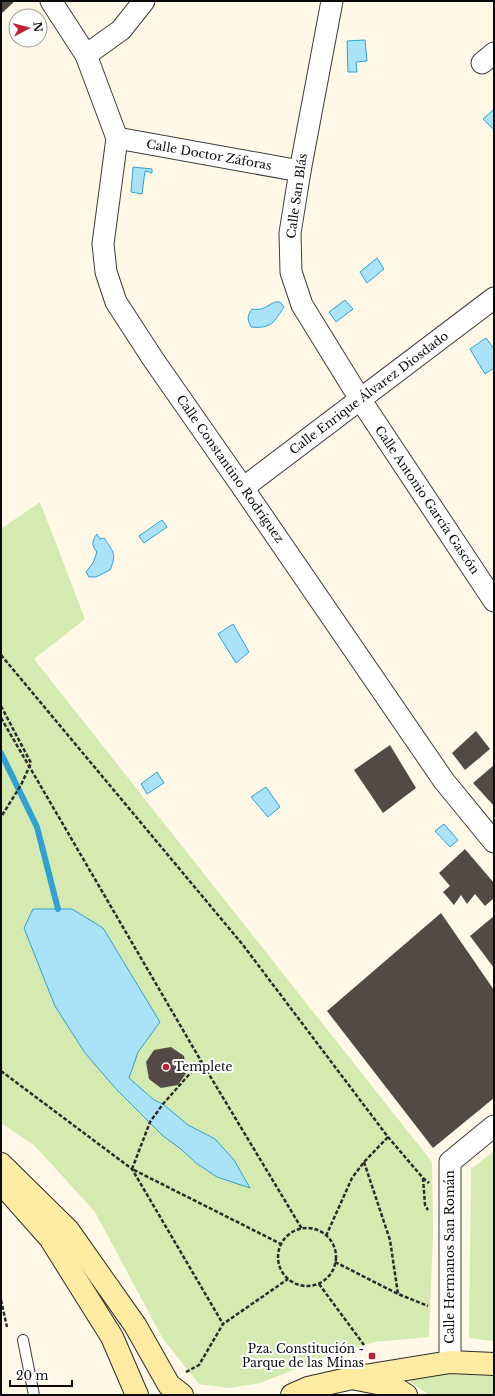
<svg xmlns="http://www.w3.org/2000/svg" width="495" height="1396" viewBox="0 0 495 1396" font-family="'Libre Baskerville',serif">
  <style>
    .green { fill: #d4eab1 }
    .water { fill: #aae3f8; stroke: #2fa1d2 }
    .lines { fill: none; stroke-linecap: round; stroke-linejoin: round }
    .stream { stroke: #2fa1d2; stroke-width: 6 }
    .building { fill: #534a46 }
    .service-casing { stroke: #3d3d3d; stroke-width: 12 }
    .minor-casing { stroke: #3d3d3d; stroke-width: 23 }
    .secondary-casing { stroke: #2c2c2c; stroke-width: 24 }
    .path { stroke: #2c2c2c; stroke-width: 2.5; stroke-dasharray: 4 2; stroke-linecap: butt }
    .service { stroke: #fff; stroke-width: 10 }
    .minor { stroke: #fff; stroke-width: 21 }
    .secondary { stroke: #ffeba2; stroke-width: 22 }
    .poi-dot { fill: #be1e36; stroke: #fff; stroke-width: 1.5 }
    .labels { text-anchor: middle; stroke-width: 4; stroke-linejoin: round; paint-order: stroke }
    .street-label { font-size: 12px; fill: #0a0a0a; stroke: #fff }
    .poi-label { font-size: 12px; fill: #0a0a0a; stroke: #fff; text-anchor: start }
  </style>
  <rect width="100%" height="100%" fill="#fff8e7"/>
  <!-- green -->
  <g class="green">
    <polygon points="40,502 85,619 34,659 432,1162 433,1233 429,1337 375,1342 336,1353 260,1383 229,1388 199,1384 163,1339 95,1212 34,1145 1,1123 1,529"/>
    <polygon points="494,1151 494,1341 469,1338 471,1169"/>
    <polygon points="480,1371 494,1372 494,1395 429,1395 405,1378 433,1374"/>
  </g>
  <!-- water -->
  <g class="water">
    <polygon points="365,40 367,61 356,62 357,72 348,72 347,41"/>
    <polygon points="494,109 494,130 483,119"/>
    <polygon points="133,167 152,169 152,173 145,171 142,194 131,192"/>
    <polygon points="377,258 384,269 367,283 360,272"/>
    <polygon points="345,300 353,309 336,322 329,312"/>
    <path d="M 275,302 L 280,302 L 284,307 C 274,322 272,329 251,327 C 247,319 247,316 252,309 C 263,311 266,306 275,302 Z"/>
    <polygon points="486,338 494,349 494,368 485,374 470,349"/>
    <polygon points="162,520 167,527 144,543 139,536"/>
    <path d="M 97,534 L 100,539 L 104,538 C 113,551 117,554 110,570 L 96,577 L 89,577 L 86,572 L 93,563 L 97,552 C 91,545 92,541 97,534 Z"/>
    <polygon points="233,624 249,652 236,663 218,634"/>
    <polygon points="157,772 164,783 147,794 141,784"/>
    <polygon points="266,787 280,807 268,817 251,797"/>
    <polygon points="444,824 458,840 450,847 435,831"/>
    <polygon points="33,909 72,909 103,928 160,1022 138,1052 129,1078 154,1100 163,1104 188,1125 215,1139 234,1160 250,1188 217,1177 196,1163 181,1149 163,1136 117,1090 85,1053 55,1006 24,928"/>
  </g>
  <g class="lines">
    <!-- stream -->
    <polyline class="stream" points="1,753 37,827 58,909"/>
  </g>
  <!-- building -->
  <g class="building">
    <polygon points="1,1 15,1 1,14"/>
    <polygon points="476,731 490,749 465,770 452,753"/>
    <polygon points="390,745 416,788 383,813 354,770"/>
    <polygon points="494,765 494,806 473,783"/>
    <polygon points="465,849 494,883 494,898 485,906 475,894 467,904 461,895 454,905 443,892 450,886 439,873"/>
    <polygon points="441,913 494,990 494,1098 433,1148 327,1011"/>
    <polygon points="494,916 494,968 470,936"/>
    <polygon points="171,1047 184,1056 187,1072 178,1085 161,1088 149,1079 146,1062 154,1050"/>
  </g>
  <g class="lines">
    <defs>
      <polyline id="service" points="23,1340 34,1395"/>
      <g id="minor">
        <polyline points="51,1 86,55 117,138 103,244 106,272 116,302 153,359 243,488 444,781 494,842"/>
        <polyline points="332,1 300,171 290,233 291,272 302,305 360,399 494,601"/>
        <polyline points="86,55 121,30 144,1"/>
        <polyline points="482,63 494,53"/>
        <polyline points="117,138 300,171"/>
        <polyline points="243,488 494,298"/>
        <polyline points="450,1362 450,1162 494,1126"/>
      </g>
      <g id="secondary">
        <polyline points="1,1164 68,1230 135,1325 169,1385 182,1395"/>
        <polyline points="3,1185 50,1238 112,1337 137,1395"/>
        <polyline points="352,1378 450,1362 494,1364"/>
        <polyline points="292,1395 308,1388 352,1378 392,1386 406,1395"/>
      </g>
    </defs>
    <!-- service casing -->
    <use href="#service" class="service-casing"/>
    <!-- minor casing -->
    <use href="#minor" class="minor-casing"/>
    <!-- secondary casing -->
    <use href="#secondary" class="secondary-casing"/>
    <!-- path -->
    <g class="path">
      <polyline points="1,655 243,945 388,1137 423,1178 429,1183"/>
      <polyline points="1,706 31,763 21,785 1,817"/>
      <polyline points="1,718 201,1061 302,1229"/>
      <polyline points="201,1061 163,1104 150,1122 132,1169 281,1244"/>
      <polyline points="1,1071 132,1169 223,1324"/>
      <polyline points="364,1162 390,1240 398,1294"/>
      <polyline points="423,1178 425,1205 428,1210"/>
      <circle cx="307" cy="1257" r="29"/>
      <polyline points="326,1236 352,1178 364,1162 388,1137"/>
      <polyline points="335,1262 398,1294 428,1306"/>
      <polyline points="319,1284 364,1345"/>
      <polyline points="1,1300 7,1327"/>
      <polyline points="186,1372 199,1365 223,1324 288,1279"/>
    </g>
    <!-- service -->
    <use href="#service" class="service"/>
    <!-- minor -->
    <use href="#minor" class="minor"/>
    <!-- secondary -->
    <use href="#secondary" class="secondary"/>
  </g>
  <!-- markers -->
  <g class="poi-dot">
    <circle cx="166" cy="1067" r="4"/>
    <rect x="368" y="1352" width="8" height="8" rx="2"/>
  </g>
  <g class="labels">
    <!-- street labels -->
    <g class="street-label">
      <text transform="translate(209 155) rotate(10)" y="4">Calle Doctor Záforas</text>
      <text transform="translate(297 196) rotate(-82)" y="4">Calle San Blás</text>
      <text transform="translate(369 393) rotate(-37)" y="4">Calle Enrique Álvarez Diosdado</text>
      <text transform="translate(230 469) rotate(55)" y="4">Calle Constantino Rodríguez</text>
      <text transform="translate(427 500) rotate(56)" y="4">Calle Antonio García Gascón</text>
      <text transform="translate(450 1257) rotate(-90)" y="4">Calle Hermanos San Román</text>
    </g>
    <!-- poi labels -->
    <g class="poi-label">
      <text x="174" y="1071">Templete</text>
      <text x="364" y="1353" text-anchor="end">Pza. Constitución -<tspan x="364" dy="14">Parque de las Minas</tspan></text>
    </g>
  </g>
  <!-- border -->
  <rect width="495" height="1396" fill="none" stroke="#0a0a0a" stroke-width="4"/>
  <!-- north arrow -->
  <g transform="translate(28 28) rotate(83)"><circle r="19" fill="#ffffff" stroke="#9d9d9d"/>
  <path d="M0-3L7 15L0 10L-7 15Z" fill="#be1e36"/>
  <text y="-6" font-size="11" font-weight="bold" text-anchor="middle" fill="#0a0a0a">N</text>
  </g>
  <!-- scale -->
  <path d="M10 1380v6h62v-6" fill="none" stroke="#0a0a0a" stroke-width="2"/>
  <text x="16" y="1380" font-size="12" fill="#0a0a0a" stroke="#ffffff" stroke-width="3" paint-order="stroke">20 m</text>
</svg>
